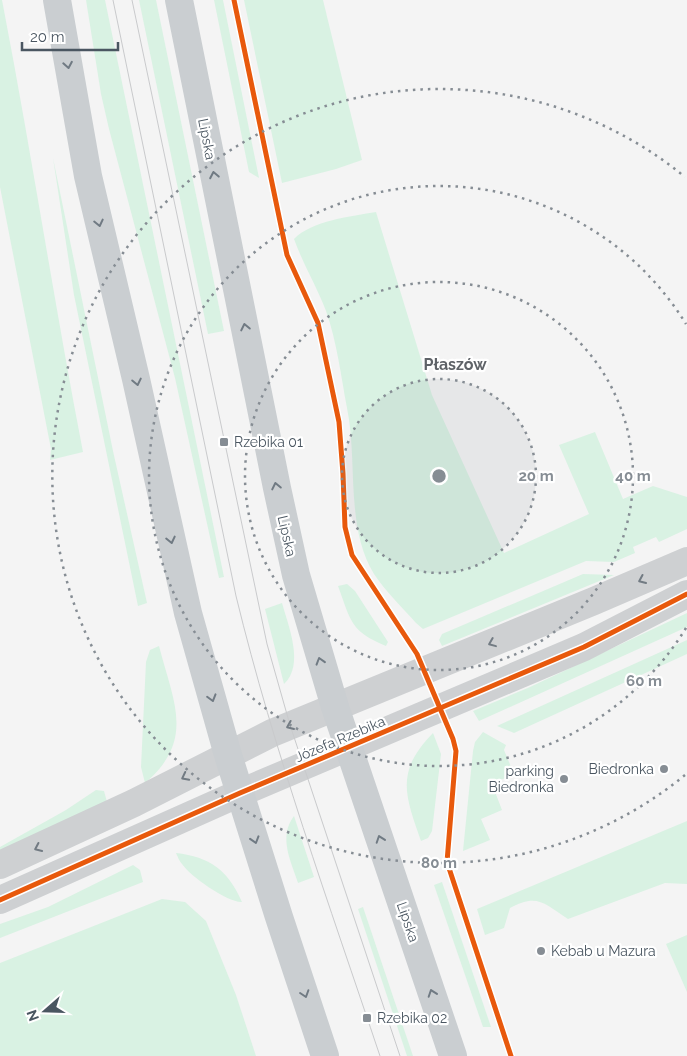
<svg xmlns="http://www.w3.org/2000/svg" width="687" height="1056" viewBox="0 0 687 1056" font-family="Raleway,sans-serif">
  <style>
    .green { fill: #d9f2e3 }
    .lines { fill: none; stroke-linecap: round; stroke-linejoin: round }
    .street { stroke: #ced0d2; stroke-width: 28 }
    .primary { stroke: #caced1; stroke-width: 28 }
    .tram { stroke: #c9cacc; stroke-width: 1 }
    .cycleway-casing { stroke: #fff; stroke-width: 8 }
    .cycleway { stroke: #e8590c; stroke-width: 5 }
    .oneway { stroke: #707a83 }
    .oneway2 { stroke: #727b83 }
    .ring { fill: none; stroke: #868d94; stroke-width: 2.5; stroke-dasharray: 2.5 5 }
    .poi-dot { fill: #868d94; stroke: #fff; stroke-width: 2 }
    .labels { text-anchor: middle; stroke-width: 4.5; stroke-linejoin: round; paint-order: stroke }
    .street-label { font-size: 14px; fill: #4a5661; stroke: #fff }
    .poi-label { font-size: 14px; fill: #4a5661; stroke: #fff; text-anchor: start }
    .quarter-label { font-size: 16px; font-weight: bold; fill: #5f6368; stroke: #fff }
    .centre { fill: #868d94; stroke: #fff; stroke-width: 2.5 }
    .ring-label { font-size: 15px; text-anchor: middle; font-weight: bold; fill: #868d94; stroke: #fff; stroke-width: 4.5; stroke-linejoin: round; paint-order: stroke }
  </style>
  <rect width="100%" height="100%" fill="#f4f4f4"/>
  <!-- green -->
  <g class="green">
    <path d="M 0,0 L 2,0 C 31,150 54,302 83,452 L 50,460 L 51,449 L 0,187 Z"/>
    <polygon points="86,0 105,0 224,577 219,578 175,378 109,129 101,94"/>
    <polygon points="139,0 156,0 224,331 208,334"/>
    <polygon points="214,0 223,0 259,178 249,172"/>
    <polygon points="244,0 323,0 362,160 336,169 282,183"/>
    <polygon points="53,158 113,451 147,603 138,606 74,295"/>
    <path d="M 376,212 L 432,395 L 504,553 L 589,514 L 559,445 L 595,432 L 623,499 L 653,486 L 687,497 L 687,529 L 659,542 L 656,537 L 633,547 L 635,553 L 614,562 L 586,561 L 423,629 L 416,623 C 403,608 385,591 374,574 C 345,527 358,461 347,408 C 341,376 337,342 326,311 C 317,287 303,264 294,239 C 311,221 352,216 376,212 Z"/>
    <polygon points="583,574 614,575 442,646 439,640 442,634"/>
    <path d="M 347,584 L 355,591 L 388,642 L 386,646 C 350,631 351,621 338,586 Z"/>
    <path d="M 282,603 C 288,625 305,665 284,684 L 265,609 Z"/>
    <polygon points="687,613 687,627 479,721 473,711 530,687"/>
    <polygon points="687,640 687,654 514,733 497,726"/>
    <path d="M 159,646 C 173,701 196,740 145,783 L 141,767 L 146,662 L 150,650 Z"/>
    <polygon points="483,732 506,745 504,750 514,774 492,784 502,810 481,819 490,840 463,851 473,751 475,742"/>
    <path d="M 433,733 L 441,754 L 432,831 L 428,838 L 421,841 C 405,795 395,772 433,733 Z"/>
    <polygon points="96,790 104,791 107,802 0,854 0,847 66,810"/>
    <path d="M 294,816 L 314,877 L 298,883 C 291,861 278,837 294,816 Z"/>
    <path d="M 687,821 L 687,884 L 665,883 L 568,919 C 544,904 538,893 510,908 L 504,928 L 485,935 L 477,909 Z"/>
    <path d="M 176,853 C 210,857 228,870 242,902 C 228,903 190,876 182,864 C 179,861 178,857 176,853 Z"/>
    <polygon points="133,865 140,870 143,882 0,938 0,924 48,907"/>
    <polygon points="442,882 491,1027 483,1027 434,885"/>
    <polygon points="162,899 185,902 206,921 236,995 256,1056 0,1056 0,963"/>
    <polygon points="363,907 413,1056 407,1056 358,909"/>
    <polygon points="687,935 687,992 666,944"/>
  </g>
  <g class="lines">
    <!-- street -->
    <g class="street">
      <polyline points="0,865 134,803 272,733 594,601 687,561"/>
      <polyline points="0,900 240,793 584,647 687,594"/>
    </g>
    <!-- primary -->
    <g class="primary">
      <polyline points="57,0 88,176 136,379 188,613 228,755 279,917 325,1056"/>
      <polyline points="179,0 277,488 296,575 335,707 453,1056"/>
    </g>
    <!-- tram -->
    <g class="tram">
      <path d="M 113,0 L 236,596 C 274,752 329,904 380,1056"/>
      <polyline points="132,0 267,644 290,725 400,1056"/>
    </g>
    <defs>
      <g id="cycleway">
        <polyline points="234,0 287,255 318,323 339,422 343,474 345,527 352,555 417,654 453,739 456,751 447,862 511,1056"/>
        <polyline points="0,900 240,793 584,647 687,594"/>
      </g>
    </defs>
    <!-- cycleway casing -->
    <use href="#cycleway" class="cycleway-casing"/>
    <!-- cycleway -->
    <use href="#cycleway" class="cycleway"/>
  </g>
  <!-- one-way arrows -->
  <defs><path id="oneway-chevron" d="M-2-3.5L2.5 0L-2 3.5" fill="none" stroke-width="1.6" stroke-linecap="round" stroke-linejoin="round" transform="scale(1.25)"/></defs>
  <g class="oneway">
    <use href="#oneway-chevron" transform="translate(68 65) rotate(80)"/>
    <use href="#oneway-chevron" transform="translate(214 175) rotate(-101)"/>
    <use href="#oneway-chevron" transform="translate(99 223) rotate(77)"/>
    <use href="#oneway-chevron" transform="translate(245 327) rotate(-102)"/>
    <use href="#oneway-chevron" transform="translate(137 382) rotate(78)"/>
    <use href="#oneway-chevron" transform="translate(276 486) rotate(-102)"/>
    <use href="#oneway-chevron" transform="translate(171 540) rotate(77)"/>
    <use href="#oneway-chevron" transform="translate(320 661) rotate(-107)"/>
    <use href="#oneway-chevron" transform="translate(212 698) rotate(74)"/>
    <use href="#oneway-chevron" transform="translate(380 839) rotate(-109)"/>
    <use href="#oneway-chevron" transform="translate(255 840) rotate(73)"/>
    <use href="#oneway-chevron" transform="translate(432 993) rotate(-109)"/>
    <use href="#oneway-chevron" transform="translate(305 994) rotate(72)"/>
  </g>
  <g class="oneway2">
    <use href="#oneway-chevron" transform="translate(642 580) rotate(156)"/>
    <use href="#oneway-chevron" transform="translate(492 643) rotate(158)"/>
    <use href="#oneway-chevron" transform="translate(290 726) rotate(157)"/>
    <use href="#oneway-chevron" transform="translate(185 777) rotate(153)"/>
    <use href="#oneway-chevron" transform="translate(38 848) rotate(155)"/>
  </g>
  <!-- distance rings -->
  <circle cx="439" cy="476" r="97" fill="#868d94" fill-opacity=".12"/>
  <g class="ring">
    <circle cx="439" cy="476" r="97"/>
    <circle cx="439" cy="476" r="194"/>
    <path d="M686 628A290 290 0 1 1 686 324"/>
    <path d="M685 775A387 387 0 1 1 685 177"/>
  </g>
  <!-- markers -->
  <g class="poi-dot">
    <rect x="219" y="437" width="10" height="10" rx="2.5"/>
    <circle cx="664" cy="769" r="5"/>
    <circle cx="564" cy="779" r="5"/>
    <circle cx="541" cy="951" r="5"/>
    <rect x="362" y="1013" width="10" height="10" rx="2.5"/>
  </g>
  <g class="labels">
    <!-- street labels -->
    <g class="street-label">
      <text transform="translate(207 139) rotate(79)" y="5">Lipska</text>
      <text transform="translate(287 536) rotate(77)" y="5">Lipska</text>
      <text transform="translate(340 739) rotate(-23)" y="5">Józefa Rzebika</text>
      <text transform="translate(408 922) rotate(71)" y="5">Lipska</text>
    </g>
    <!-- poi labels -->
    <g class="poi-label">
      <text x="234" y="447">Rzebika 01</text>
      <text x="654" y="774" text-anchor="end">Biedronka</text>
      <text x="554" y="776" text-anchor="end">parking<tspan x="554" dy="16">Biedronka</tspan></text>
      <text x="551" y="956">Kebab u Mazura</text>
      <text x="377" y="1023">Rzebika 02</text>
    </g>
    <!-- quarter labels -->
    <g class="quarter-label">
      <text x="455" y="370">Płaszów</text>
    </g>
  </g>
  <circle cx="439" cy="476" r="8" class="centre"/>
  <g class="ring-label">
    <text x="536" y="481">20 m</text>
    <text x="633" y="481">40 m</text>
    <text x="644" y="686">60 m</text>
    <text x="439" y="868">80 m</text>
  </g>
  <!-- north arrow -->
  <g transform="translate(45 1011) rotate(250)" stroke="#ffffff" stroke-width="4" paint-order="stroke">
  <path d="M0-4L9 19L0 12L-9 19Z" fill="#4a5661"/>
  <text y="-8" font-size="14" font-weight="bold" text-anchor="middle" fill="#4a5661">N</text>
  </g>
  <!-- scale -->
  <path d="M22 42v8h96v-8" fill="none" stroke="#4a5661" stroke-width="2.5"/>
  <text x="30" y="42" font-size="15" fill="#4a5661" stroke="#ffffff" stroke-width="4" paint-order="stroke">20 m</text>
</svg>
